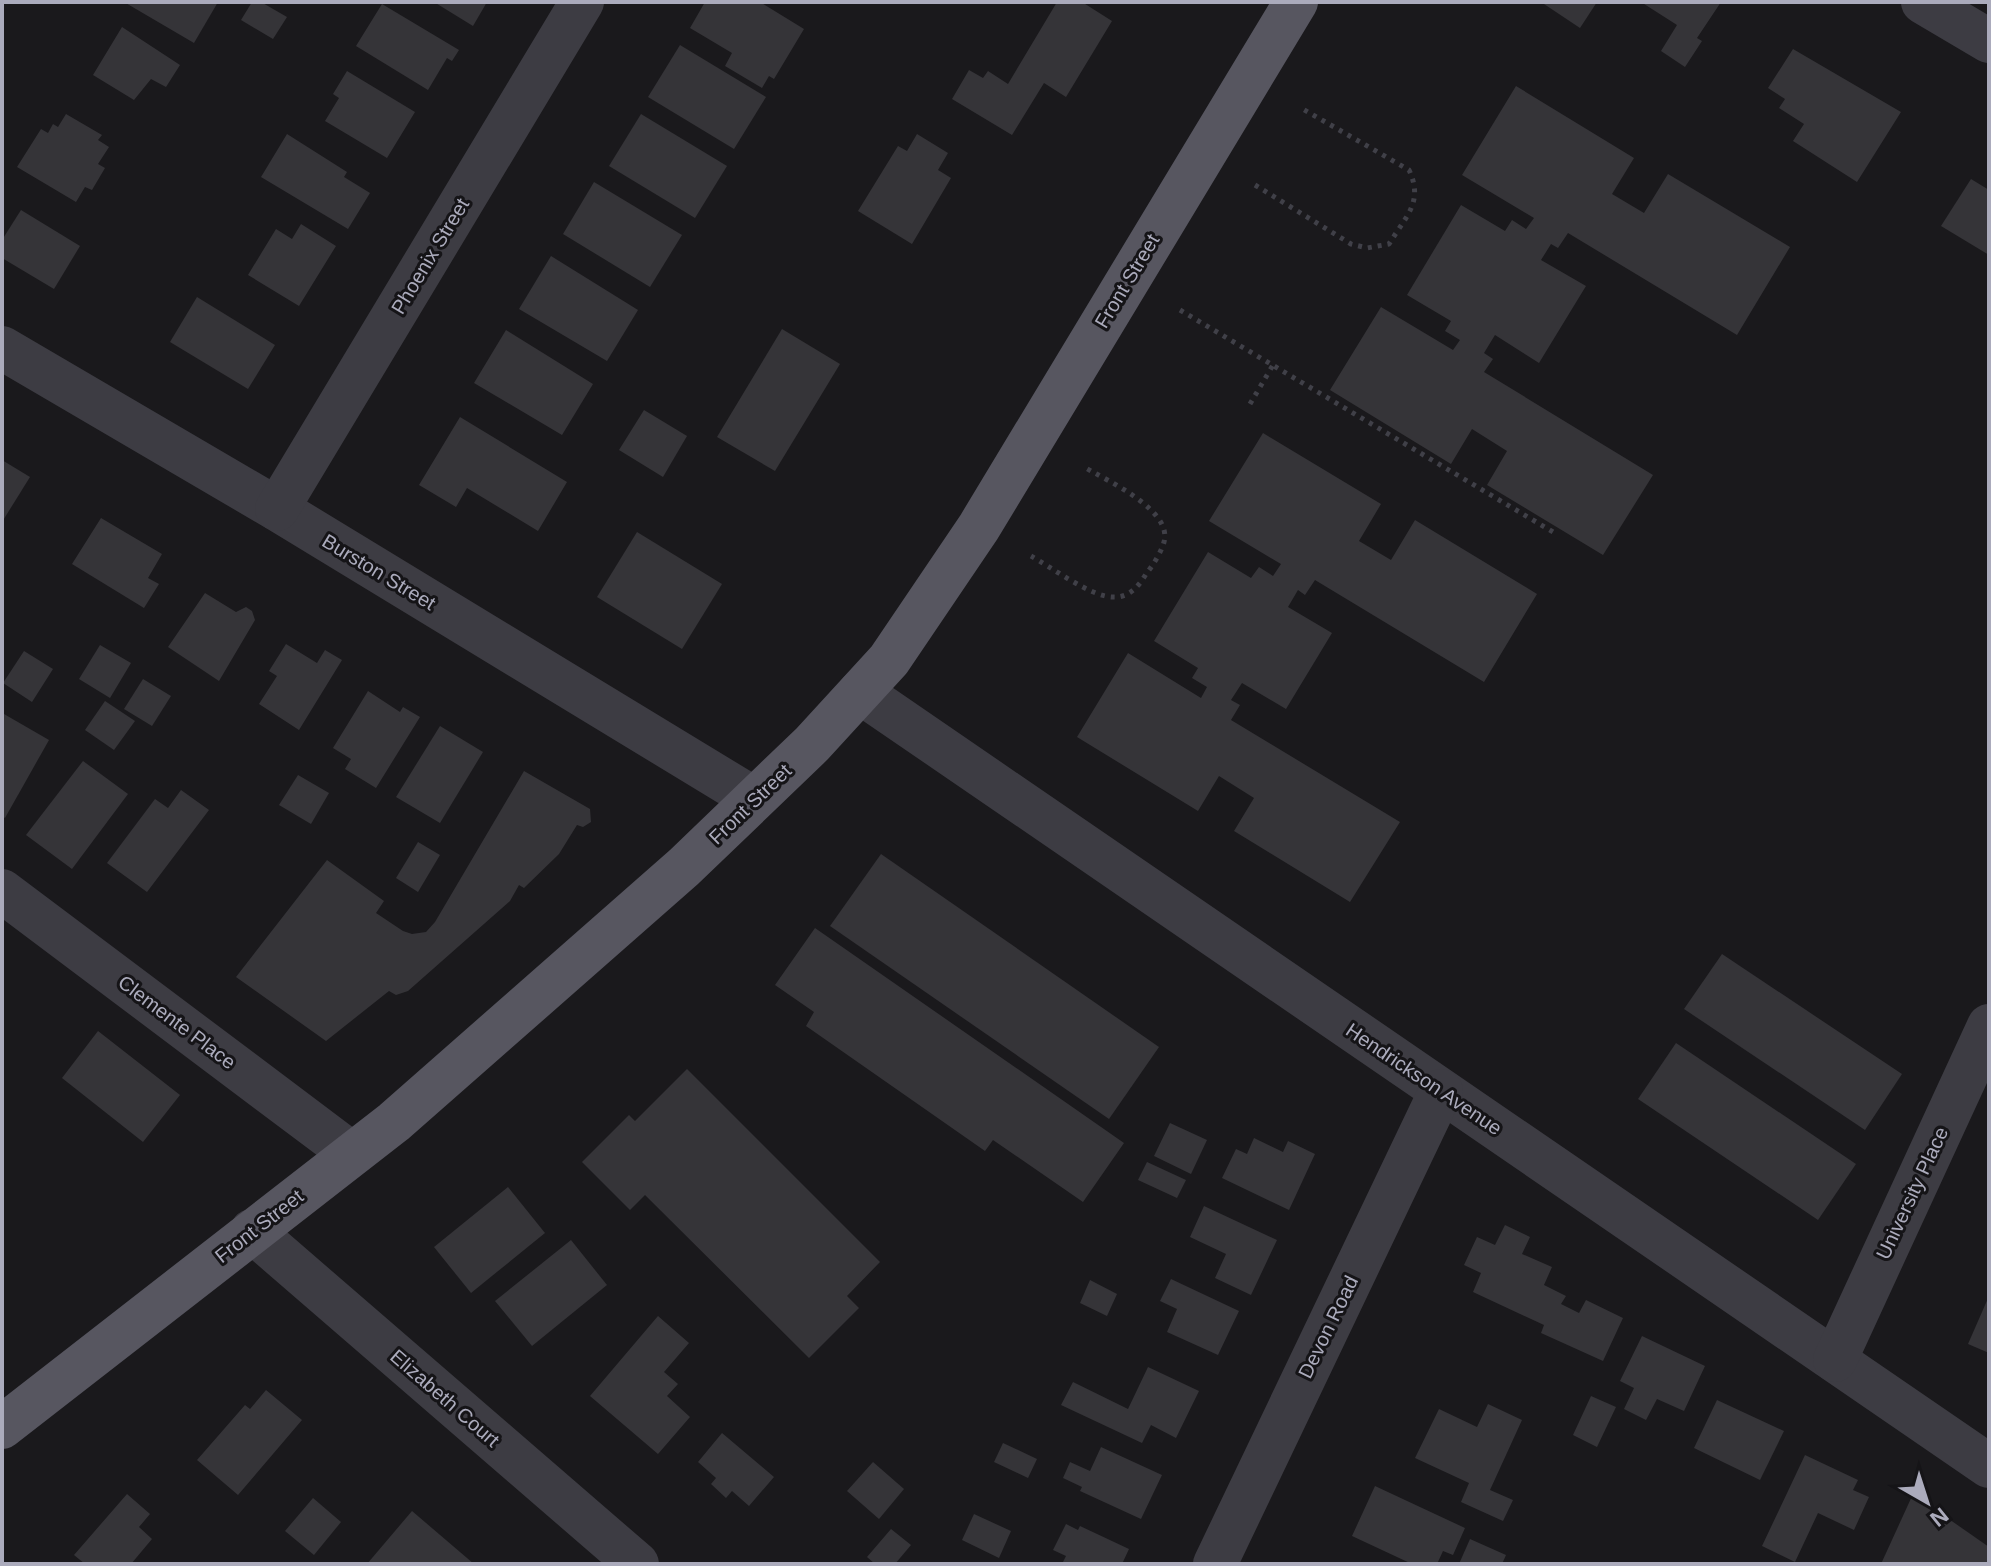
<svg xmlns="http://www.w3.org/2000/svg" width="1991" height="1566" viewBox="0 0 1991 1566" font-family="Arial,sans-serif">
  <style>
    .building { fill: #353438 }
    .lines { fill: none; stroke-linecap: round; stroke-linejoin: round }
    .path { stroke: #404048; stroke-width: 5; stroke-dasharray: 4 6; stroke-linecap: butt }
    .minor { stroke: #3d3c43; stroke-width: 44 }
    .primary { stroke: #575660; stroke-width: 44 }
    .labels { text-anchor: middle; stroke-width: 6; stroke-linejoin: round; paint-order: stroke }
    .street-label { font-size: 20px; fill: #ababbc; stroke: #151417 }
  </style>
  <rect width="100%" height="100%" fill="#1a191c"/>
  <!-- building -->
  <g class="building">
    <polygon points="124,2 218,2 194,43"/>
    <polygon points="252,2 261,2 287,17 273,39 241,20"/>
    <polygon points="434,2 487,2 473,26"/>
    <polygon points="705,2 760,2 804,29 774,79 769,76 762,88 725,66 732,53 690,28"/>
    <polygon points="1057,2 1082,2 1112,21 1066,97 1044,83 1012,135 952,99 969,70 983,78 988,71 1008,84"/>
    <polygon points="1541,2 1597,2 1580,28"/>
    <polygon points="1641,2 1721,2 1697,38 1702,41 1685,67 1661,51 1677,25"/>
    <polygon points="382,4 459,50 452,61 447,58 428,90 356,46"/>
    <polygon points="122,27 180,65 166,87 151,79 134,100 93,75"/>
    <polygon points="680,45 766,97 734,149 648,97"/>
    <polygon points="1793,49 1901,112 1857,182 1793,141 1804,124 1779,108 1785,99 1768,88"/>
    <polygon points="347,71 415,112 387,158 325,121 339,98 333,94"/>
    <polygon points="1516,86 1634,158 1612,194 1644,213 1668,174 1790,247 1737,335 1568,233 1558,248 1551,244 1541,260 1586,286 1539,363 1495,335 1484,353 1493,359 1484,372 1653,475 1603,555 1487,485 1507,451 1472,429 1451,464 1330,390 1381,307 1453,350 1460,340 1445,331 1451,321 1407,295 1461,205 1505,231 1512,220 1526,229 1534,218 1462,175"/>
    <polygon points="66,114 102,135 98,140 109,147 98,164 105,168 92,190 85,187 76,202 17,167 41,129 48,133 53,124 58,127"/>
    <polygon points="641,114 727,166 695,218 609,166"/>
    <polygon points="287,134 347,172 344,177 370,193 348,229 261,177"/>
    <polygon points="917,134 948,153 938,170 951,178 912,244 858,211 898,146 907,151"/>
    <polygon points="1971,179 1989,190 1989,255 1941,226"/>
    <polygon points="594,182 682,235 650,287 563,234"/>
    <polygon points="21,210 80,246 54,289 2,258 2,240"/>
    <polygon points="301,224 336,246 299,306 248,275 276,229 292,239"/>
    <polygon points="551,256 638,310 607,361 519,309"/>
    <polygon points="197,297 275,345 248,389 170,342"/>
    <polygon points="782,329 840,364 775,471 717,437"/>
    <polygon points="506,330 593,384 562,435 474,383"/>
    <polygon points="644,410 687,436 663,477 619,450"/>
    <polygon points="460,417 567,482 538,531 467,488 456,507 419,485"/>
    <polygon points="1263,433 1381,504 1359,541 1391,560 1415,520 1537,594 1484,682 1315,580 1305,595 1298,590 1288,607 1332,633 1286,709 1242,683 1231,700 1240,705 1231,720 1400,822 1350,902 1234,831 1254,798 1219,776 1198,811 1077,737 1128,653 1201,698 1207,687 1192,678 1198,668 1154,641 1208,552 1251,578 1259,567 1273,576 1281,564 1209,521"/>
    <polygon points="2,460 30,477 2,522"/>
    <polygon points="101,518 162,554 148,578 159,584 144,608 72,564"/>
    <polygon points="637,532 722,584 682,649 597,597"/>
    <polygon points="205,593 236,612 246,607 252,611 255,620 219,681 168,647"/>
    <polygon points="286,644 317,663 325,650 342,660 299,730 259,704 277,676 269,671"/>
    <polygon points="100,645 131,663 110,698 79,679"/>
    <polygon points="24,651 53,669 32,702 3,683"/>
    <polygon points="143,679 171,696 152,726 124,709"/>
    <polygon points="368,691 400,712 403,707 420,717 376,788 345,769 351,759 333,748"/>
    <polygon points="105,701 135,721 114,750 85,730"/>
    <polygon points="4,714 49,740 5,818 2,816"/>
    <polygon points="440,726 483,752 440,823 396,797"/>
    <polygon points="83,761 128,794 72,869 26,835"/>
    <polygon points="524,771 590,809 591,822 583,827 577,825 559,854 524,888 519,885 510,901 408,991 396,995 389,991 326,1041 236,977 327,860 384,901 376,913 403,931 412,934 426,932 435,922"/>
    <polygon points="298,775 329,793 311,824 279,805"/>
    <polygon points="181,790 209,810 147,892 107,863 155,799 168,808"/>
    <polygon points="418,842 440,855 418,892 396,878"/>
    <polygon points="881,854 1159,1047 1109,1119 830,926"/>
    <polygon points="815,928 1124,1143 1083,1202 993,1140 985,1151 806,1026 814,1012 775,985"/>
    <polygon points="1722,954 1902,1074 1865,1130 1684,1009"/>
    <polygon points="98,1031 180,1095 143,1142 62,1078"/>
    <polygon points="1676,1043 1856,1164 1818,1220 1638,1099"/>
    <polygon points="687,1069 880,1262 847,1296 859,1308 809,1358 645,1195 630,1210 582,1162 629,1115 635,1121"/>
    <polygon points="1170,1123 1207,1140 1191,1174 1154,1156"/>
    <polygon points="1254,1138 1283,1152 1288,1141 1315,1154 1289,1210 1222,1178 1236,1149 1247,1154"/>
    <polygon points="1147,1162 1186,1180 1177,1198 1138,1180"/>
    <polygon points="508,1187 545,1233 471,1293 434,1247"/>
    <polygon points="1204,1206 1277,1240 1251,1295 1215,1278 1226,1254 1190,1237"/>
    <polygon points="1505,1225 1530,1237 1522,1254 1552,1267 1544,1285 1566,1296 1561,1304 1579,1313 1586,1300 1623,1318 1603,1361 1541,1333 1544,1325 1473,1292 1481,1273 1464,1265 1477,1237 1495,1245"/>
    <polygon points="571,1240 607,1285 532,1346 495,1301"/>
    <polygon points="1171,1279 1239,1311 1218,1355 1167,1332 1177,1309 1160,1301"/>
    <polygon points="1090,1280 1117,1294 1107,1316 1080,1303"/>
    <polygon points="1989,1296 1989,1353 1968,1344"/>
    <polygon points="658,1316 689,1343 664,1372 678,1384 667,1396 690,1417 658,1454 590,1396"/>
    <polygon points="1642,1336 1705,1366 1684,1411 1657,1399 1646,1420 1624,1409 1634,1388 1620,1381"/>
    <polygon points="1148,1367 1199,1391 1176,1438 1151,1425 1142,1443 1061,1405 1073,1382 1128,1409"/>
    <polygon points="266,1390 302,1420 238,1495 197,1460 245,1405 250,1409"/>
    <polygon points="1591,1396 1616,1407 1597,1447 1573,1435"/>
    <polygon points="1717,1400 1784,1431 1760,1480 1694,1448"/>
    <polygon points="1488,1404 1522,1420 1490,1490 1513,1500 1503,1521 1461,1502 1469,1483 1415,1458 1439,1409 1477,1427"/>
    <polygon points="722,1433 774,1477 749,1506 732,1491 726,1498 711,1484 716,1478 698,1462"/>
    <polygon points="1003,1443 1037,1459 1028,1478 994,1462"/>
    <polygon points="1101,1447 1162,1475 1141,1519 1080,1491 1082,1487 1063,1478 1070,1462 1090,1471"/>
    <polygon points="1805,1455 1858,1480 1853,1490 1869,1497 1854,1530 1818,1513 1795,1562 1762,1546"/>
    <polygon points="873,1462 904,1489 879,1519 847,1491"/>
    <polygon points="1375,1486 1465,1528 1453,1555 1443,1551 1437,1564 1412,1564 1352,1536"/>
    <polygon points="127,1494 150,1514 139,1527 152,1539 131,1564 85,1564 74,1555"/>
    <polygon points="1913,1494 1989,1547 1989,1564 1881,1564"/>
    <polygon points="313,1498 341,1522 314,1555 285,1531"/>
    <polygon points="412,1511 474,1564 367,1564"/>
    <polygon points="974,1514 1011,1531 999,1558 962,1540"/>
    <polygon points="1066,1524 1078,1530 1080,1526 1129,1549 1122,1564 1062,1564 1066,1556 1053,1550"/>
    <polygon points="891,1529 911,1545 895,1564 875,1564 867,1557"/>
    <polygon points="1470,1539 1506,1555 1502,1564 1459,1564"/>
  </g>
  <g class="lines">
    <!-- path -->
    <g class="path">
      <path d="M 1255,185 L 1351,244 L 1367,248 L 1389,244 C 1406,216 1424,202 1409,170 L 1301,108"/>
      <polyline points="1180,310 1553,532"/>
      <polyline points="1250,404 1273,365"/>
      <path d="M 1031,556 C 1051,567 1091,597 1113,597 C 1129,598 1139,586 1146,574 C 1153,565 1161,553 1164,542 C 1173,510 1106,480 1084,467"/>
    </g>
    <!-- minor -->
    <g class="minor">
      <polyline points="1923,2 1989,41"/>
      <polyline points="2,348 277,509 754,799"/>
      <polyline points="277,509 582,2"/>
      <polyline points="860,692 1989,1466"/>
      <polyline points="2,891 352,1154"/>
      <polyline points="252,1231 637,1564"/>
      <polyline points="1835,1360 1989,1026"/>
      <polyline points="1215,1564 1441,1091"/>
    </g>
    <!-- primary -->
    <polyline class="primary" points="2,1427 394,1122 684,867 812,744 889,660 979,527 1296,2"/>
  </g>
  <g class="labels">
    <!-- street labels -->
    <g class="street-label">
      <text transform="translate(430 256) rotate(-59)" y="7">Phoenix Street</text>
      <text transform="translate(1127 281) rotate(-59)" y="7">Front Street</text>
      <text transform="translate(379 572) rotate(31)" y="7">Burston Street</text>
      <text transform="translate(750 804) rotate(-44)" y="7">Front Street</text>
      <text transform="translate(177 1022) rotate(37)" y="7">Clemente Place</text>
      <text transform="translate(1424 1079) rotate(34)" y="7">Hendrickson Avenue</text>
      <text transform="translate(1912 1193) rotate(-65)" y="7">University Place</text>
      <text transform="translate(259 1226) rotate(-38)" y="7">Front Street</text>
      <text transform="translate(1328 1327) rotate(-64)" y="7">Devon Road</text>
      <text transform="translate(445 1398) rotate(41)" y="7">Elizabeth Court</text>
    </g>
  </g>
  <!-- border -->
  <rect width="1991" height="1566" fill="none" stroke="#ababbc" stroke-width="8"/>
  <!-- north arrow -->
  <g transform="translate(1927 1502) rotate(141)" stroke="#151417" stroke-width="6" paint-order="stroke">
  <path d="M0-6L14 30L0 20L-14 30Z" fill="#ababbc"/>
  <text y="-12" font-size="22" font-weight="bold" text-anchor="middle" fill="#ababbc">N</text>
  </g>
</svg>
